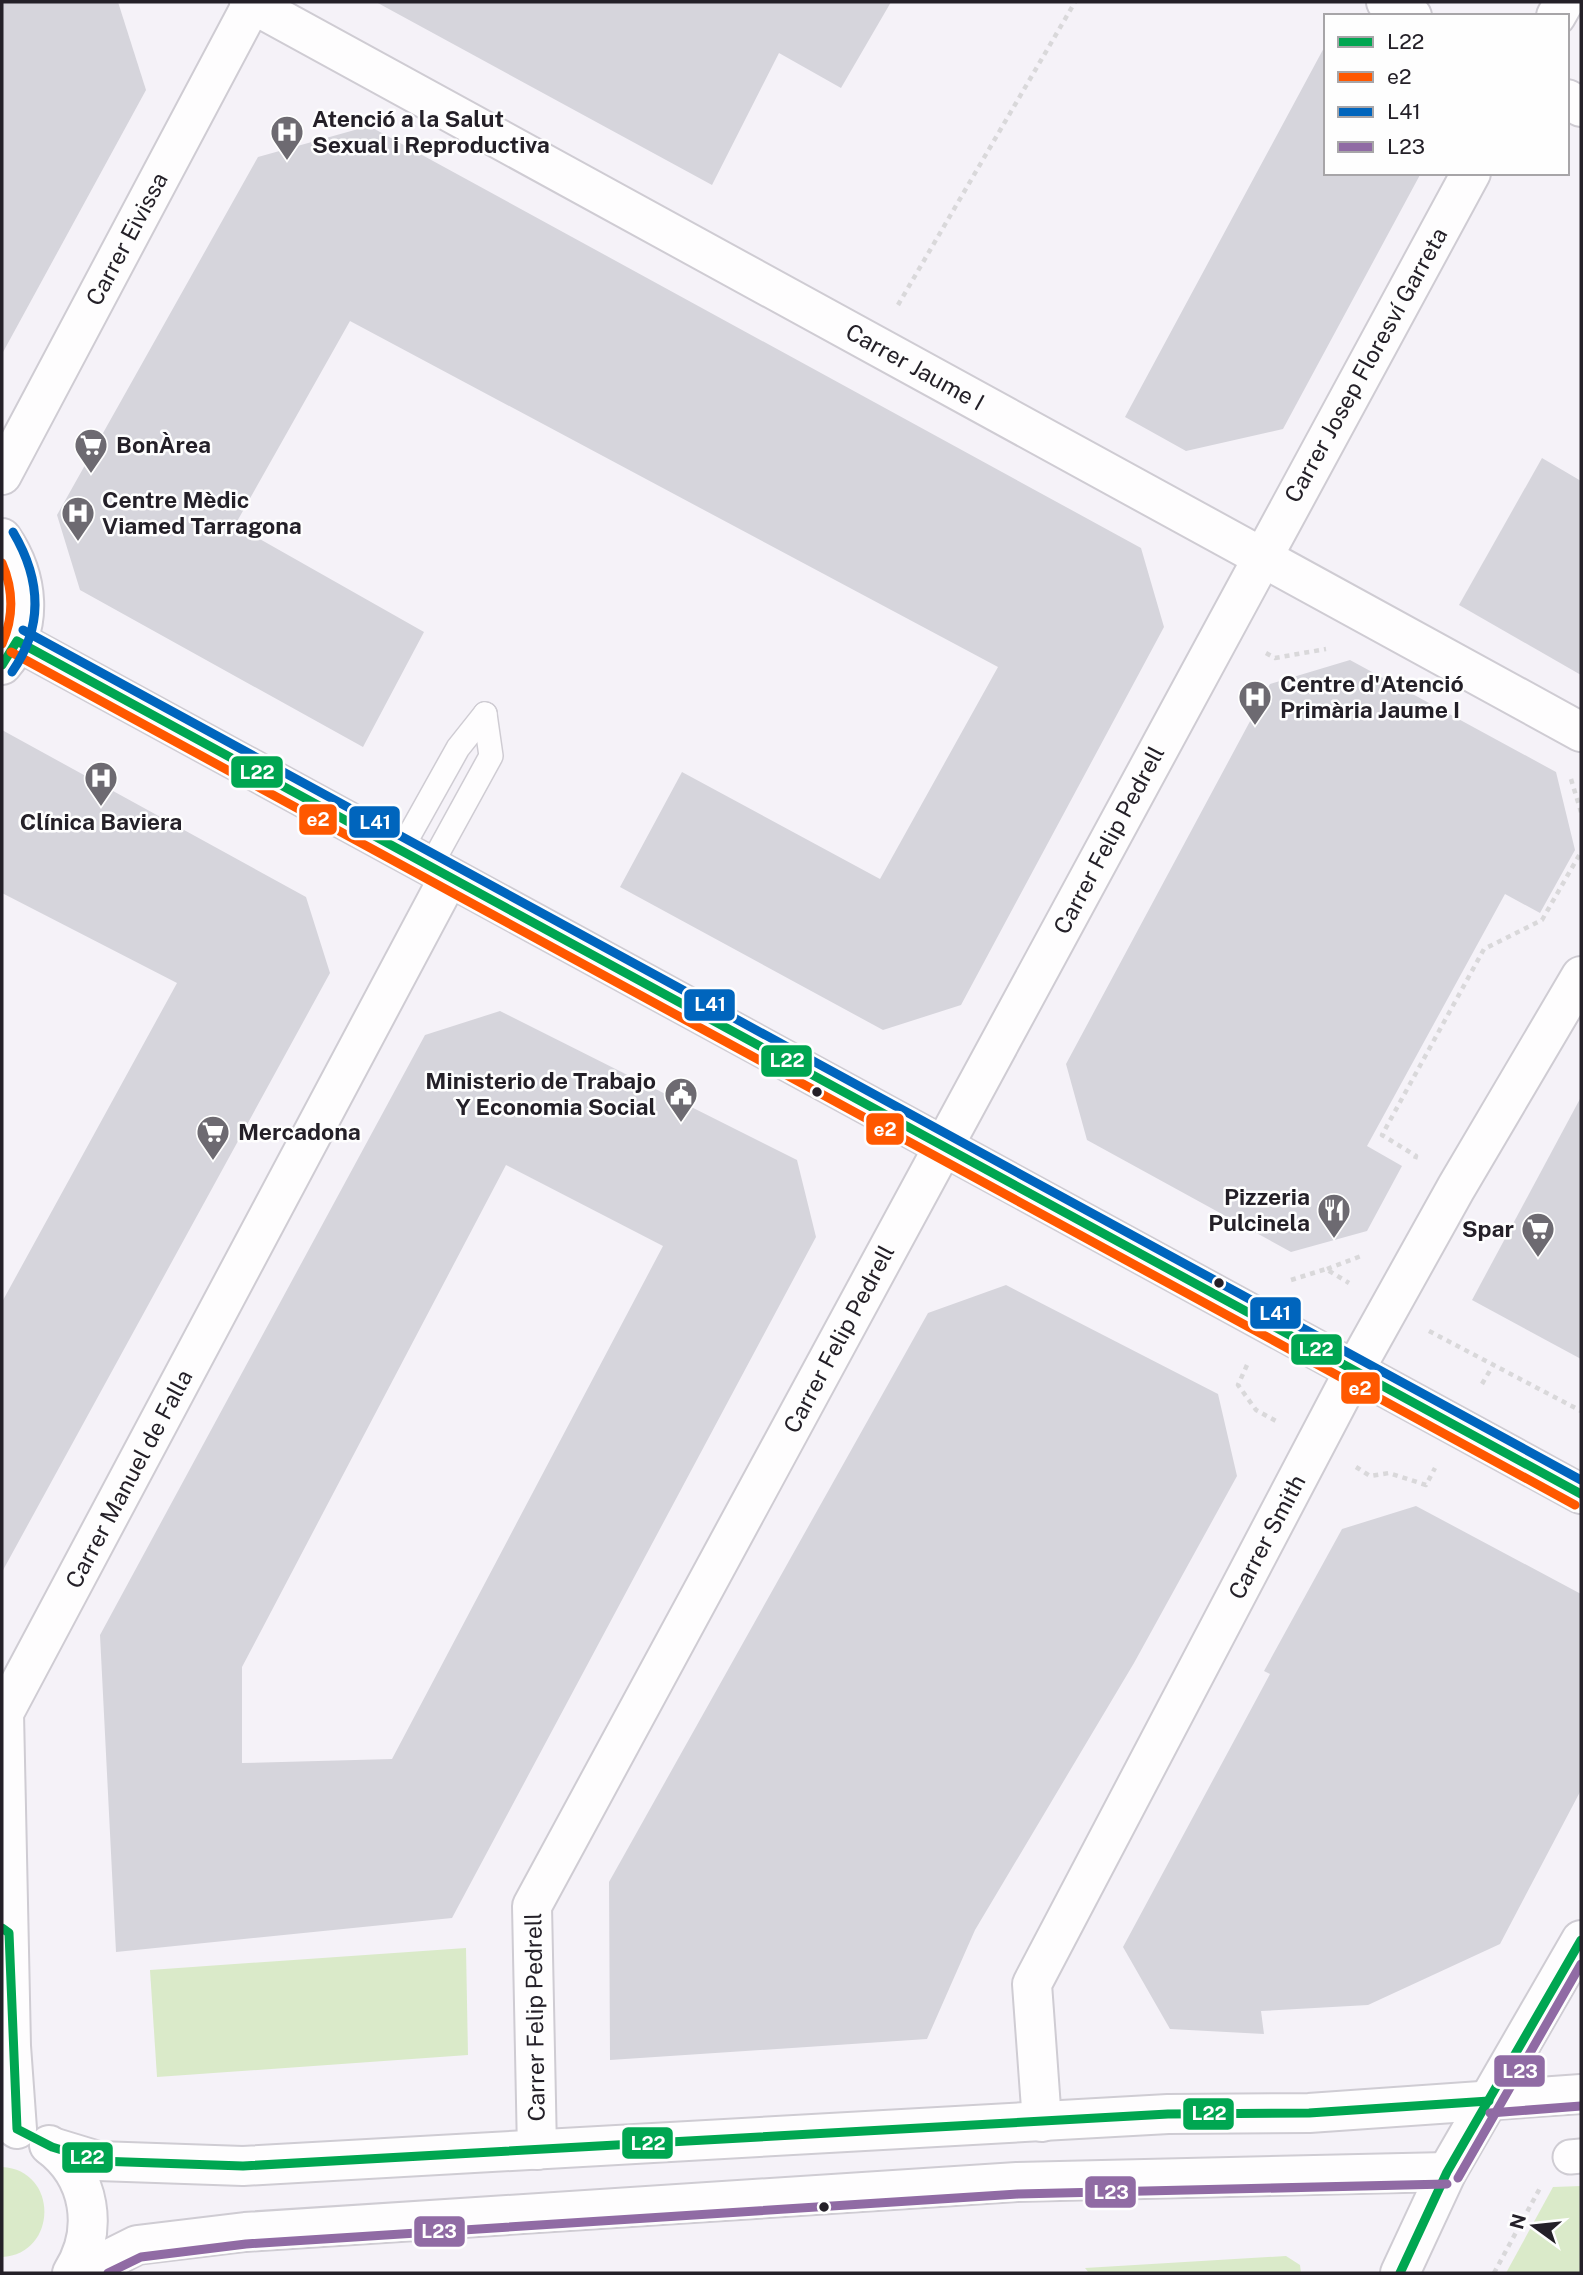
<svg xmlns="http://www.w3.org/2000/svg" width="1583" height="2275" viewBox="0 0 1583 2275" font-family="'Public Sans',sans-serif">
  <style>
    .green { fill: #daeac9 }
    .building { fill: #d6d5dc; fill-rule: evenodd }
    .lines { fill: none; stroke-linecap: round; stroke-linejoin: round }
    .service-casing { stroke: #cfccd3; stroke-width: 26 }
    .pedestrian-casing { stroke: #cfccd3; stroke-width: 37 }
    .minor-casing { stroke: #cfccd3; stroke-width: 42 }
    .path { stroke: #d9d8da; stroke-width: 4.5; stroke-dasharray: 5 5; stroke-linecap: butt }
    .service { stroke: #fefdfe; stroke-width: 23 }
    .pedestrian { stroke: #fefdfe; stroke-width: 33 }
    .minor { stroke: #fefdfe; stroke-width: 38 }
    .bus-1-casing { stroke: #fefefe; stroke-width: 14 }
    .bus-2-casing { stroke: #fefefe; stroke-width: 14 }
    .bus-3-casing { stroke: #fefefe; stroke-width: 14 }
    .bus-4-casing { stroke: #fefefe; stroke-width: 14 }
    .bus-1 { stroke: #00a651; stroke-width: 9 }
    .bus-2 { stroke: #ff5800; stroke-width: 9 }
    .bus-3 { stroke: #0065bd; stroke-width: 9 }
    .bus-4 { stroke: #906ba4; stroke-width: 9 }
    .bus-dot { fill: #242028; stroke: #fefefe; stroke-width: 2.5 }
    .labels { text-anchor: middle; stroke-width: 5; stroke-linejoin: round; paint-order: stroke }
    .poi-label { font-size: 23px; font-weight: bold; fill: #242028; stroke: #fefefe; text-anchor: start }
    .street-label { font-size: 23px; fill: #242028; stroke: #fefefe }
    .line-badge { stroke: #fefefe; stroke-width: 2.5 }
    .badge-label { font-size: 19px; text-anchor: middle; font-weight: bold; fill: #fff }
  </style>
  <rect width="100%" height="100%" fill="#f5f2f8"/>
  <!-- green -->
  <g class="green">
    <polygon points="466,1948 468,2055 157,2077 150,1970"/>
    <path d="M 2,2167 C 59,2170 58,2254 2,2257 Z"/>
    <polygon points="1581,2186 1581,2273 1506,2273 1553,2187"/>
    <polygon points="1286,2256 1300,2265 1301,2273 1089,2273 1085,2268"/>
  </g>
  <!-- building -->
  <g class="building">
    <polygon points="2,2 118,2 146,90 2,354"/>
    <polygon points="376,2 891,2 841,88 779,53 712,185"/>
    <polygon points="1326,44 1326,173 1421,173 1283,429 1186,451 1125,417"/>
    <polygon points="369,126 1141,548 1164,627 961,1005 883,1030 620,887 682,772 880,879 998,667 350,321 235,525 424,632 363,747 80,590 57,515 258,157"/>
    <polygon points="1542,458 1581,481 1581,675 1459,605"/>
    <polygon points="1350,660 1556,772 1575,850 1540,913 1505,894 1367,1146 1402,1166 1367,1231 1291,1252 1087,1140 1066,1064 1270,684"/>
    <polygon points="2,730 306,897 330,973 2,1572 2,1302 177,983 2,893"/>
    <path d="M 500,1011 L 797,1160 L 816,1237 L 452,1918 L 116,1952 L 100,1635 L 425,1035 ZM 506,1165 L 663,1246 L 392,1759 L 242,1763 L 242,1667 Z"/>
    <polygon points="1581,1097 1581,1359 1472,1300"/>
    <polygon points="1006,1285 1218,1394 1237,1476 1134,1663 975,1930 927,2039 610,2060 609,1882 928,1313"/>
    <polygon points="1416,1506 1581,1594 1581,1790 1500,1944 1368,2005 1261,2011 1264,2034 1170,2029 1123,1947 1270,1674 1264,1671 1342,1529"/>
  </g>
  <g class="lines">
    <defs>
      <g id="service">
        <polyline points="401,850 458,748 485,714"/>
        <polyline points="430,867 491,756 485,714"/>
      </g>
      <polyline id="pedestrian" points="1570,2157 1581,2156"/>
      <g id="minor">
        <polyline points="249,2 1581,732"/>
        <polyline points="1386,2 1412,16"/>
        <polyline points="1556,16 1564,2"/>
        <polyline points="1567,99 1581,107"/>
        <polyline points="2,475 253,2"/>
        <path d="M 2,538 C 28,576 35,627 2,665"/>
        <polyline points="17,641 1581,1494"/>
        <polyline points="1042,2122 1032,1984 1354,1371 1456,1188 1581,976"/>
        <polyline points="17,2129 11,2046 4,1713 449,877"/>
        <path d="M 49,2145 C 91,2176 99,2230 72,2273"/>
        <polyline points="52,2147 98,2161 243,2166 1168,2114 1309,2113 1581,2094"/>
        <polyline points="537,2150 532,1906 1471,173"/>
        <polyline points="81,2273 137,2245 245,2232 1017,2182 1447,2172"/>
        <polyline points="1400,2273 1447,2172 1581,1940"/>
      </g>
    </defs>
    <!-- service casing -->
    <use href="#service" class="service-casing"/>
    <!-- pedestrian casing -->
    <use href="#pedestrian" class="pedestrian-casing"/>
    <!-- minor casing -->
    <use href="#minor" class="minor-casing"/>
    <!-- path -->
    <g class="path">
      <polyline points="898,305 1075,2"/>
      <polyline points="1266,653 1275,658 1326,649"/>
      <polyline points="1571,779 1581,812"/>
      <polyline points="1415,1159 1416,1156 1382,1135 1484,949 1542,920 1581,852"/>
      <polyline points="1327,1269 1361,1256"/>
      <polyline points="1291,1280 1326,1269 1349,1283"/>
      <polyline points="1429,1331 1581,1411"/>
      <polyline points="1247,1365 1238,1385 1256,1410 1276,1421"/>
      <polyline points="1482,1384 1492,1367"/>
      <polyline points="1356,1467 1370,1476 1389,1473 1426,1485 1435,1468"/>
      <polyline points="1494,2273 1540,2188"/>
    </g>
    <!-- service -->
    <use href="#service" class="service"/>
    <!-- pedestrian -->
    <use href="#pedestrian" class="pedestrian"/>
    <!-- minor -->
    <use href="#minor" class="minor"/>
    <defs>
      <g id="bus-1">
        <polyline points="2,665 17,641 1581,1494"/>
        <polyline points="2,1928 9,1933 17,2129 52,2147 98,2161 243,2166 1168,2114 1309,2113 1489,2101"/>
        <polyline points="1400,2273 1447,2172 1581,1940"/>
      </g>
      <g id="bus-2">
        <path d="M 2,563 C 14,591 14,617 2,644"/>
        <polyline points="11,652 1575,1505"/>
      </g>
      <g id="bus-3">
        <polyline points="23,630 1581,1480"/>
        <path d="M 12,672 C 44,626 41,579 13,532"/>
      </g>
      <g id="bus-4">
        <polyline points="1490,2113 1581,2106"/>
        <polyline points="1458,2178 1581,1964"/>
        <polyline points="108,2273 141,2257 246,2244 1018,2194 1447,2184"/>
      </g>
    </defs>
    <!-- bus-1 casing -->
    <use href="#bus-1" class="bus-1-casing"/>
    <!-- bus-2 casing -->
    <use href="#bus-2" class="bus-2-casing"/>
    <!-- bus-3 casing -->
    <use href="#bus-3" class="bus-3-casing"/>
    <!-- bus-4 casing -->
    <use href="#bus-4" class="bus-4-casing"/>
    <!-- bus-1 -->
    <use href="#bus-1" class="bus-1"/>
    <!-- bus-2 -->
    <use href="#bus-2" class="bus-2"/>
    <!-- bus-3 -->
    <use href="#bus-3" class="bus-3"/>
    <!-- bus-4 -->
    <use href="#bus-4" class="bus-4"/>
  </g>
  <!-- icons -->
  <defs>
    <symbol id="hospital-pin" viewBox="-11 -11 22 30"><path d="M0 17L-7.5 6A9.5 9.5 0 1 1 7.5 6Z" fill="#6d6a71" stroke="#fefefe"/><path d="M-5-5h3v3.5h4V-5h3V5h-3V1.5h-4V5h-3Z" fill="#fff"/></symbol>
    <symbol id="supermarket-pin" viewBox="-11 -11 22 30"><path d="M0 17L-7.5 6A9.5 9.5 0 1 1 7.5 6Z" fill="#6d6a71" stroke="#fefefe"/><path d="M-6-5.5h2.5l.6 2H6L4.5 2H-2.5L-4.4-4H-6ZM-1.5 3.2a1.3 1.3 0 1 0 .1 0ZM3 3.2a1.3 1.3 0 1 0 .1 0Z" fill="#fff"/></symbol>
    <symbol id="civic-pin" viewBox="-11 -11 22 30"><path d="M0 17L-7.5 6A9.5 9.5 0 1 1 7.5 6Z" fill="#6d6a71" stroke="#fefefe"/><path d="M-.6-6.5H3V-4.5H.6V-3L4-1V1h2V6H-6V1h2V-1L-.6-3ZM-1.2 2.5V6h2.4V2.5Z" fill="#fff"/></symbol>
    <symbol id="restaurant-pin" viewBox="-11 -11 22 30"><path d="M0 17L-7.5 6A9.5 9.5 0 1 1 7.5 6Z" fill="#6d6a71" stroke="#fefefe"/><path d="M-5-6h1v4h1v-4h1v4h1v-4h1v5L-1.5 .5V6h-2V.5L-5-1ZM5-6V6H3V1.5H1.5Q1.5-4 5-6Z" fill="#fff"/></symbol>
  </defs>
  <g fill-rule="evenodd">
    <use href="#hospital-pin" x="268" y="113" width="38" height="52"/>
    <use href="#supermarket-pin" x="72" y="426" width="38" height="52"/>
    <use href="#hospital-pin" x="59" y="494" width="38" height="52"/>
    <use href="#hospital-pin" x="1236" y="678" width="38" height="52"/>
    <use href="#hospital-pin" x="82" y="759" width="38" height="52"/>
    <use href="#civic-pin" x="662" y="1075" width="38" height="52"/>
    <use href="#supermarket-pin" x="194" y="1113" width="38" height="52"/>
    <use href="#restaurant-pin" x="1315" y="1191" width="38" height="52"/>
    <use href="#supermarket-pin" x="1519" y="1210" width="38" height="52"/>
  </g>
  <!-- markers -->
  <g class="bus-dot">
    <circle cx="817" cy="1092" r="6"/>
    <circle cx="1219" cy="1283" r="6"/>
    <circle cx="824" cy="2207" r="6"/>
  </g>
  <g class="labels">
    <!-- poi labels -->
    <g class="poi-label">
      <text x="312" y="127">Atenció a la Salut<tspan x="312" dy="26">Sexual i Reproductiva</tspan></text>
      <text x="116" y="453">BonÀrea</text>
      <text x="102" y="508">Centre Mèdic<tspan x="102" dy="26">Viamed Tarragona</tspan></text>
      <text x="1280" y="692">Centre d'Atenció<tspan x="1280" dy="26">Primària Jaume I</tspan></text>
      <text x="101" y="830" text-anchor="middle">Clínica Baviera</text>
      <text x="656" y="1089" text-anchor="end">Ministerio de Trabajo<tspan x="656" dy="26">Y Economia Social</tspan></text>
      <text x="238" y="1140">Mercadona</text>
      <text x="1310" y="1205" text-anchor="end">Pizzeria<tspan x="1310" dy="26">Pulcinela</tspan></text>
      <text x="1514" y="1237" text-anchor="end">Spar</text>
    </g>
    <!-- street labels -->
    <g class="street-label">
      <text transform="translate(127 239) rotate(-62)" y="8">Carrer Eivissa</text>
      <text transform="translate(1366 365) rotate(-61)" y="8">Carrer Josep Floresví Garreta</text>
      <text transform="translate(915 367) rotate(29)" y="8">Carrer Jaume I</text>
      <text transform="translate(1109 840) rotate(-62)" y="8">Carrer Felip Pedrell</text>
      <text transform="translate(839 1339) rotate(-62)" y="8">Carrer Felip Pedrell</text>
      <text transform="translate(129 1479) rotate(-62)" y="8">Carrer Manuel de Falla</text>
      <text transform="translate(1267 1537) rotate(-62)" y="8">Carrer Smith</text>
      <text transform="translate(535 2017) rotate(-91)" y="8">Carrer Felip Pedrell</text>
    </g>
  </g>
  <g class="line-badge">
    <rect x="230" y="755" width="54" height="34" rx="7" fill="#00a651"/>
    <rect x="298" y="803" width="40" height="33" rx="7" fill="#ff5800"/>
    <rect x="348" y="805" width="53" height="34" rx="7" fill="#0065bd"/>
    <rect x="683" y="988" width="53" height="34" rx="7" fill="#0065bd"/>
    <rect x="760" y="1044" width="53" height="34" rx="7" fill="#00a651"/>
    <rect x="865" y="1112" width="40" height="34" rx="7" fill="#ff5800"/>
    <rect x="1249" y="1296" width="53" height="34" rx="7" fill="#0065bd"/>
    <rect x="1290" y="1333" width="53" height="33" rx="7" fill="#00a651"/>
    <rect x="1340" y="1371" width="41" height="34" rx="7" fill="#ff5800"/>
    <rect x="1493" y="2054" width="53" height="34" rx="7" fill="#906ba4"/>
    <rect x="1182" y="2097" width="53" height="34" rx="7" fill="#00a651"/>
    <rect x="621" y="2126" width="53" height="34" rx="7" fill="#00a651"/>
    <rect x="61" y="2141" width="53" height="33" rx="7" fill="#00a651"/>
    <rect x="1084" y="2175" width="53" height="34" rx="7" fill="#906ba4"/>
    <rect x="413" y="2215" width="53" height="33" rx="7" fill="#906ba4"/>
  </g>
  <g class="badge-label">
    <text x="257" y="779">L22</text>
    <text x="318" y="826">e2</text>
    <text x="375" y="829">L41</text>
    <text x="710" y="1011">L41</text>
    <text x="787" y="1067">L22</text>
    <text x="885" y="1136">e2</text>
    <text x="1275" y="1320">L41</text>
    <text x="1316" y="1356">L22</text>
    <text x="1360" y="1395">e2</text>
    <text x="1520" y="2078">L23</text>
    <text x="1209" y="2120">L22</text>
    <text x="648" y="2150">L22</text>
    <text x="87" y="2164">L22</text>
    <text x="1111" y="2199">L23</text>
    <text x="439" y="2238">L23</text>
  </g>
  <!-- border -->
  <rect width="1583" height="2275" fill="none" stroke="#242028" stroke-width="7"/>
  <!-- legend -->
  <rect x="1324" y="14" width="245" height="161" fill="#fefefe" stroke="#a7a5a8" stroke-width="2"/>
  <rect x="1338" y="37" width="35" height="10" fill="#00a651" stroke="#a7a5a8" stroke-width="2"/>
  <text x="1387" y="49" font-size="21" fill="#242028">L22</text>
  <rect x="1338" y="72" width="35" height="10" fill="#ff5800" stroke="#a7a5a8" stroke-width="2"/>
  <text x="1387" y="84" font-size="21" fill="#242028">e2</text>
  <rect x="1338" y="107" width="35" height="10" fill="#0065bd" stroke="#a7a5a8" stroke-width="2"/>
  <text x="1387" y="119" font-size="21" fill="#242028">L41</text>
  <rect x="1338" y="142" width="35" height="10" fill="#906ba4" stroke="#a7a5a8" stroke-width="2"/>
  <text x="1387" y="154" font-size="21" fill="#242028">L23</text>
  <!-- north arrow -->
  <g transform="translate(1534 2226) rotate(285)" stroke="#fefefe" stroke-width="5" paint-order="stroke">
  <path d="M0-5L12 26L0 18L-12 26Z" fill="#242028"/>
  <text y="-10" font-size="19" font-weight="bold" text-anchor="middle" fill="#242028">N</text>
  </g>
</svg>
